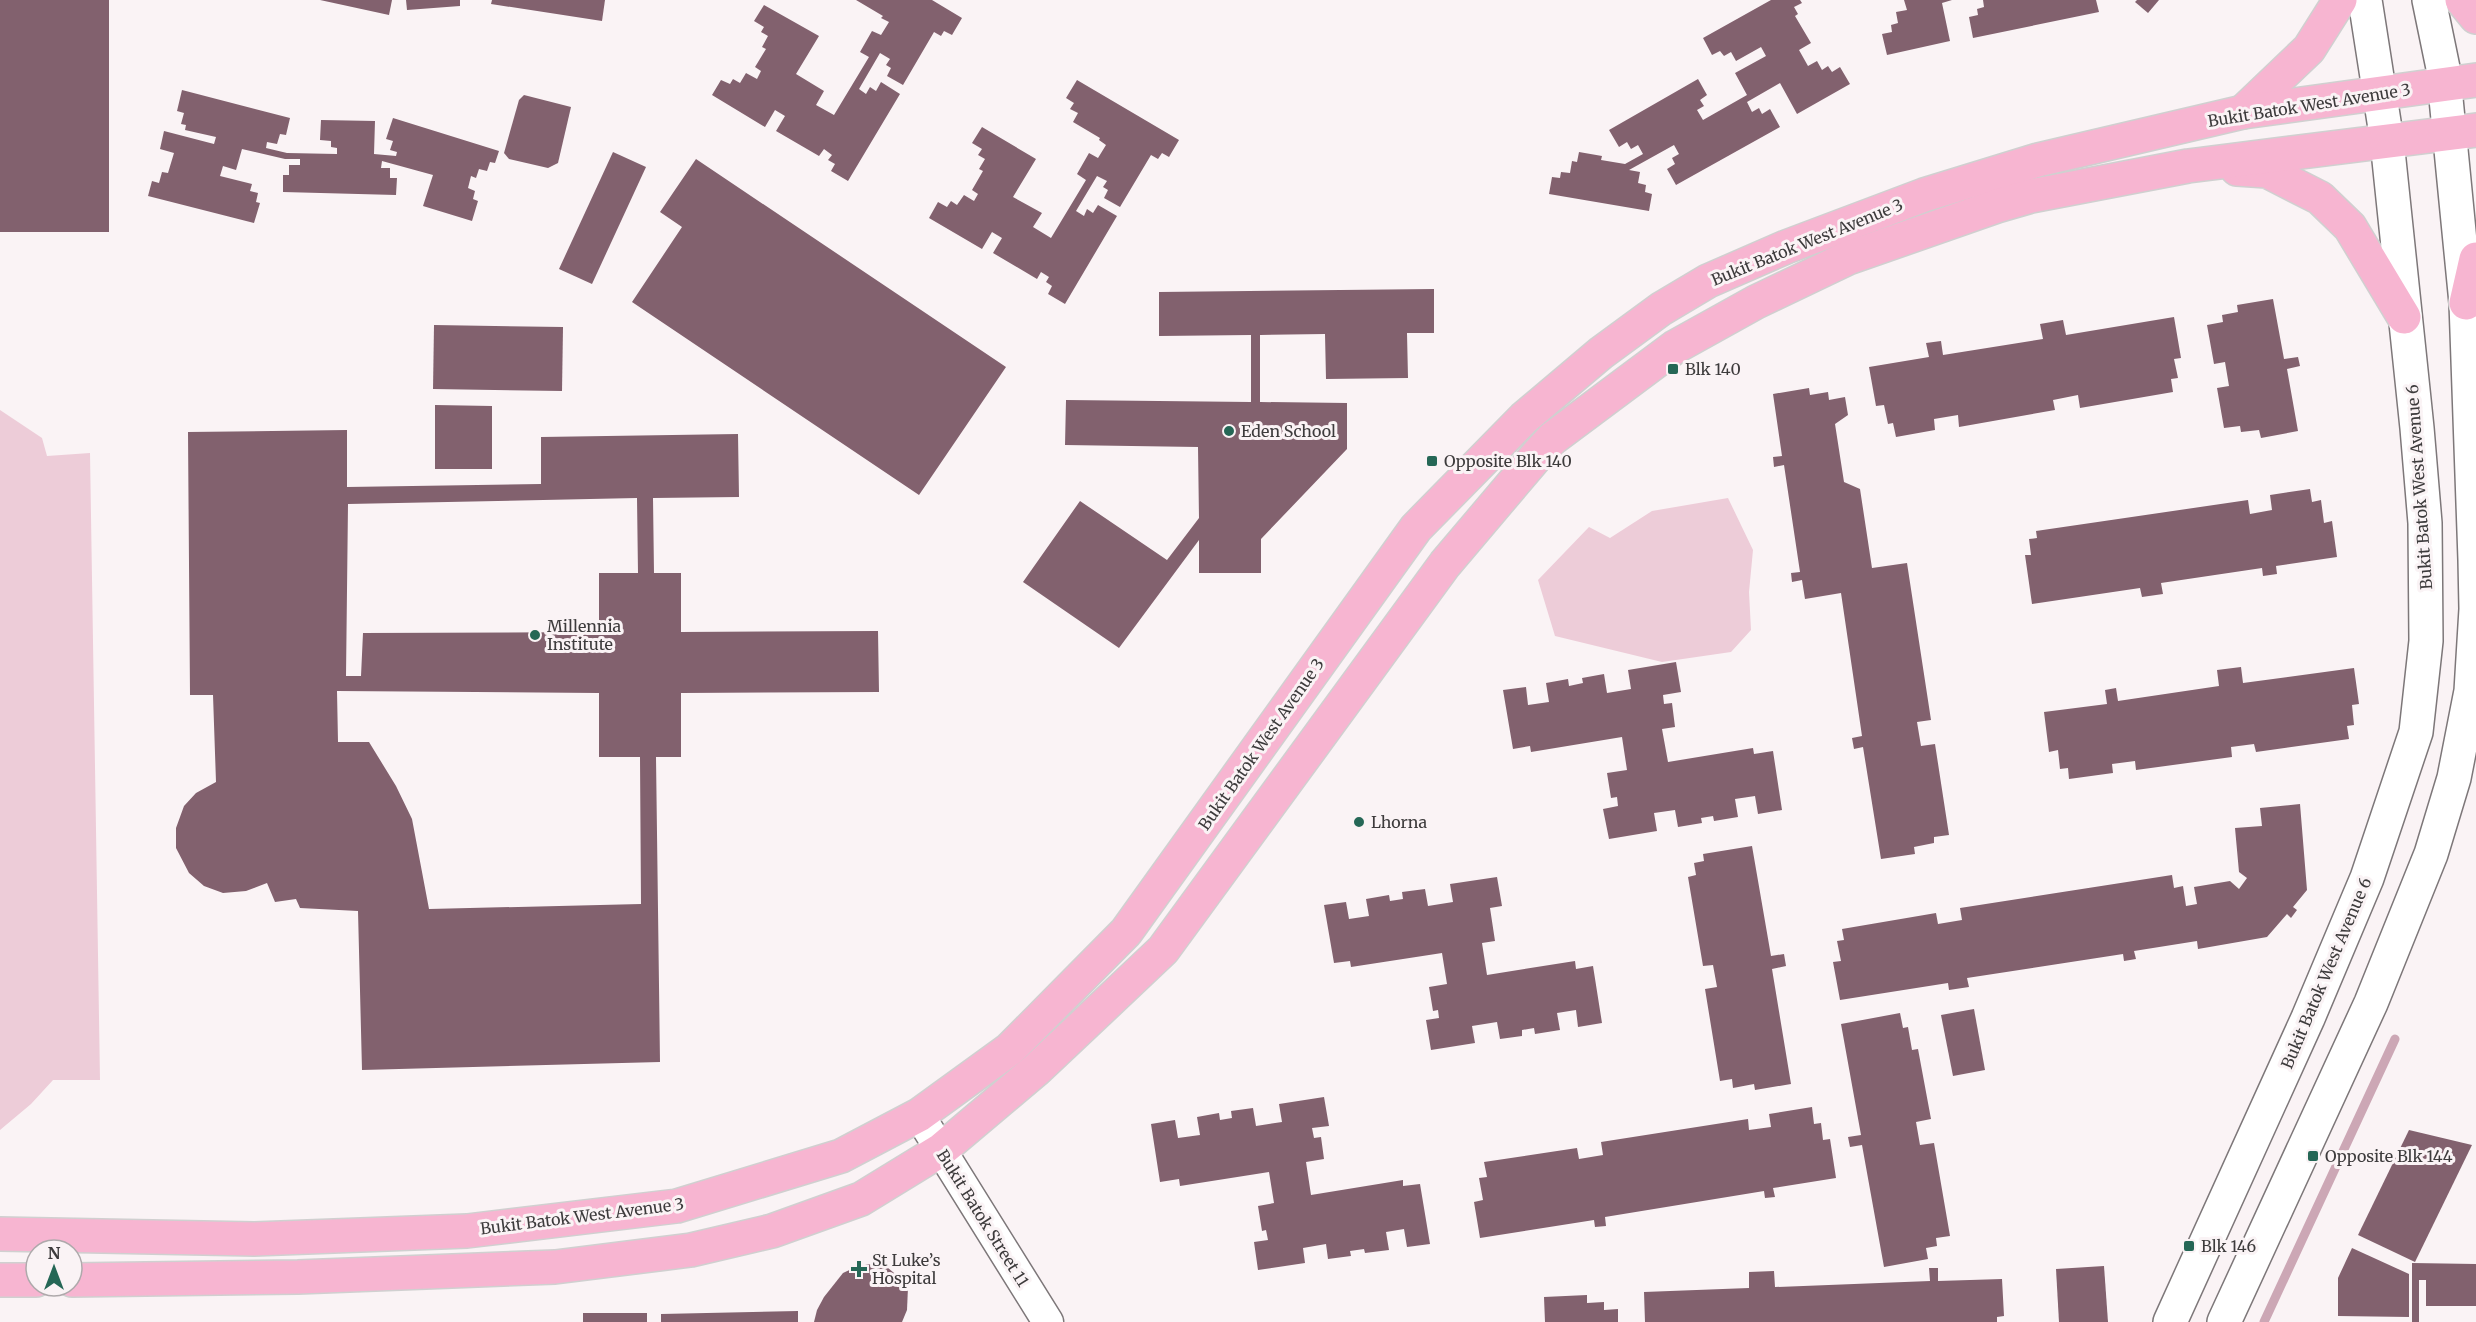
<svg xmlns="http://www.w3.org/2000/svg" width="2476" height="1322" viewBox="0 0 2476 1322" font-family="Merriweather,serif">
  <style>
    .green { fill: #edccd8 }
    .lines { fill: none; stroke-linecap: round; stroke-linejoin: round }
    .stream { stroke: #cca7b5; stroke-width: 9 }
    .building { fill: #82616e; fill-rule: evenodd }
    .street-casing { stroke: #7d7779; stroke-width: 33 }
    .secondary-casing { stroke: #7d7779; stroke-width: 36 }
    .primary-casing { stroke: #d0d0d0; stroke-width: 36 }
    .street { stroke: #fff; stroke-width: 30 }
    .secondary { stroke: #fff; stroke-width: 33 }
    .primary { stroke: #f7b5d1; stroke-width: 33 }
    .poi-dot { fill: #256756; stroke: #faf3f5; stroke-width: 2 }
    .labels { text-anchor: middle; stroke-width: 6; stroke-linejoin: round; paint-order: stroke }
    .street-label { font-size: 16px; fill: #3d3b3c; stroke: #faf3f5 }
    .poi-label { font-size: 16px; fill: #3d3b3c; stroke: #faf3f5; text-anchor: start }
  </style>
  <rect width="100%" height="100%" fill="#faf3f5"/>
  <!-- green -->
  <g class="green">
    <polygon points="0,410 42,438 47,456 90,453 100,1080 53,1080 31,1104 0,1130"/>
    <polygon points="1728,498 1753,550 1749,592 1751,630 1731,652 1662,662 1555,636 1538,580 1589,527 1610,538 1652,511"/>
  </g>
  <g class="lines">
    <!-- stream -->
    <polyline class="stream" points="2264,1322 2395,1039"/>
  </g>
  <!-- building -->
  <g class="building">
    <rect x="0" y="0" width="109" height="232"/>
    <polygon points="320,0 392,0 389,15"/>
    <polygon points="406,0 460,0 460,6 407,10"/>
    <polygon points="492,0 605,0 602,21 491,4"/>
    <polygon points="856,0 932,0 962,18 952,35 944,31 941,36 934,32 903,85 887,76 891,68 886,65 890,59 880,53 859,89 866,94 870,87 876,91 881,82 900,94 848,181 831,171 835,164 828,160 832,155 824,149 819,156 776,131 785,116 775,110 765,127 712,95 721,80 730,84 733,79 740,83 746,73 757,79 761,71 755,67 766,49 762,47 768,36 761,32 764,27 754,21 764,5 819,36 796,74 824,91 816,105 834,115 869,57 860,52 872,31 881,35 889,22 881,18 883,16"/>
    <polygon points="1771,0 1800,0 1802,3 1794,7 1798,14 1795,16 1811,43 1799,50 1808,66 1817,61 1822,70 1828,66 1832,72 1840,67 1850,84 1797,114 1780,83 1747,102 1752,112 1759,108 1762,114 1770,109 1780,127 1676,185 1667,169 1675,164 1672,158 1679,154 1674,145 1629,170 1640,172 1638,183 1646,185 1645,192 1652,194 1649,211 1549,194 1552,177 1560,178 1561,172 1570,173 1572,161 1577,162 1579,152 1602,156 1601,160 1625,164 1643,154 1638,145 1631,149 1627,142 1619,147 1609,130 1698,79 1707,95 1700,100 1704,106 1697,110 1703,120 1747,95 1735,73 1766,56 1761,47 1736,61 1731,52 1724,56 1720,51 1712,55 1703,38"/>
    <polygon points="1904,0 1952,0 1942,3 1950,41 1887,55 1882,34 1892,32 1891,25 1898,23 1896,12 1907,10"/>
    <polygon points="1983,0 2096,0 2099,12 1973,38 1969,17 1978,15 1977,9 1984,7"/>
    <polygon points="2137,0 2159,0 2148,13 2135,2"/>
    <polygon points="1077,80 1179,140 1169,157 1162,153 1158,159 1151,155 1120,207 1104,198 1108,190 1103,187 1107,181 1097,176 1076,211 1084,216 1087,209 1093,213 1098,205 1117,216 1065,304 1048,294 1052,286 1046,282 1049,277 1041,272 1037,279 993,253 1002,238 992,232 982,249 929,218 938,202 947,207 951,201 957,205 964,195 974,201 978,194 972,190 983,171 979,169 985,159 978,155 982,149 972,143 982,127 1036,159 1013,197 1042,213 1033,227 1051,238 1086,180 1077,174 1089,153 1098,158 1106,145 1099,140 1100,138 1073,122 1078,113 1070,109 1074,103 1066,98"/>
    <polygon points="182,90 290,118 286,135 280,134 277,144 267,142 266,148 287,153 337,154 337,148 331,147 331,141 320,140 321,120 375,121 374,154 396,156 397,152 390,150 393,141 386,139 393,118 499,151 495,163 490,162 487,171 479,169 476,178 471,176 468,188 475,191 473,199 478,201 472,221 423,206 433,175 382,161 381,168 390,168 390,178 397,178 396,195 283,192 283,175 289,175 289,165 300,165 300,159 285,159 242,149 236,170 223,166 220,176 252,184 250,191 258,193 256,202 260,203 254,223 148,196 152,181 159,183 162,172 168,173 174,153 160,149 164,131 214,144 216,137 185,130 186,125 181,124 184,113 177,111"/>
    <polygon points="524,95 571,107 558,163 548,168 509,159 504,153 519,100"/>
    <polygon points="613,152 646,167 592,284 559,269"/>
    <polygon points="696,159 1006,367 919,495 632,302 682,227 660,212"/>
    <polygon points="1434,289 1434,333 1407,333 1408,378 1326,379 1325,334 1260,335 1260,402 1347,403 1347,449 1261,539 1261,573 1199,573 1199,540 1119,648 1023,582 1080,501 1167,560 1199,518 1198,447 1065,445 1066,400 1251,402 1251,335 1159,336 1159,292"/>
    <polygon points="2273,299 2284,359 2298,357 2300,366 2287,369 2298,431 2261,438 2259,430 2241,432 2240,426 2224,428 2217,388 2229,386 2225,362 2214,364 2207,325 2223,322 2222,315 2238,312 2237,305"/>
    <polygon points="2174,317 2181,358 2174,359 2178,378 2171,379 2173,392 2080,408 2078,395 2053,400 2055,410 1959,427 1958,415 1934,419 1935,430 1896,437 1893,423 1888,424 1884,405 1876,406 1869,367 1929,357 1926,343 1941,341 1943,355 2043,339 2040,324 2063,320 2066,335"/>
    <polygon points="434,325 563,327 562,391 433,389"/>
    <polygon points="1809,388 1810,395 1828,392 1829,400 1845,397 1848,415 1835,424 1844,482 1860,489 1872,568 1907,563 1931,720 1917,722 1921,746 1935,744 1949,835 1934,837 1934,843 1914,847 1915,854 1881,859 1863,747 1854,749 1852,738 1862,736 1841,593 1805,599 1802,580 1792,582 1791,573 1800,572 1784,465 1774,467 1773,457 1782,456 1773,394"/>
    <polygon points="435,405 492,406 492,469 435,469"/>
    <path d="M 347,430 L 347,487 L 541,484 L 541,437 L 738,434 L 739,497 L 653,498 L 654,573 L 681,573 L 681,632 L 878,631 L 879,692 L 681,693 L 681,757 L 656,757 L 660,1062 L 362,1070 L 358,911 L 300,908 L 296,899 L 275,902 L 267,883 L 246,891 L 223,893 L 204,886 L 189,873 L 176,848 L 176,828 L 184,806 L 196,793 L 216,782 L 213,695 L 190,695 L 188,432 ZM 637,498 L 638,573 L 599,573 L 599,632 L 363,633 L 361,676 L 346,676 L 348,504 ZM 337,691 L 599,693 L 599,757 L 640,757 L 641,904 L 429,909 L 412,819 L 396,786 L 369,742 L 338,742 Z"/>
    <polygon points="2310,489 2312,502 2321,500 2324,523 2332,521 2337,557 2276,566 2277,574 2263,576 2262,568 2161,583 2163,594 2142,597 2140,588 2032,604 2025,555 2031,555 2029,539 2037,538 2036,531 2248,500 2250,514 2272,510 2270,495"/>
    <polygon points="1676,662 1681,692 1663,695 1664,704 1672,703 1675,727 1662,729 1668,762 1753,748 1754,754 1773,751 1782,810 1758,814 1755,796 1735,799 1738,817 1714,821 1713,816 1701,818 1702,823 1678,827 1675,810 1654,813 1657,831 1609,839 1603,809 1618,806 1617,797 1611,798 1607,773 1627,770 1622,737 1531,752 1530,746 1513,749 1503,690 1526,687 1528,705 1549,702 1546,683 1568,679 1569,686 1583,683 1582,678 1604,674 1607,693 1631,689 1628,670"/>
    <polygon points="2241,667 2243,683 2354,668 2359,704 2352,705 2354,725 2347,726 2349,739 2256,752 2254,744 2231,747 2232,757 2136,770 2135,761 2112,764 2113,773 2069,779 2068,768 2060,769 2058,750 2049,752 2044,712 2107,704 2105,690 2116,688 2118,701 2219,686 2217,670"/>
    <polygon points="2300,804 2307,890 2293,907 2297,910 2291,918 2287,914 2267,937 2198,949 2197,941 2134,951 2136,959 2124,961 2123,954 1967,978 1969,987 1949,990 1948,983 1840,1000 1833,962 1841,961 1837,941 1844,940 1842,929 1936,913 1938,924 1962,920 1960,908 2172,875 2174,888 2183,886 2186,906 2197,904 2194,887 2230,881 2239,889 2247,878 2239,872 2235,828 2262,826 2260,808"/>
    <polygon points="1752,846 1771,956 1784,954 1786,966 1772,969 1791,1084 1755,1090 1754,1084 1733,1088 1732,1079 1720,1081 1705,989 1717,987 1713,965 1703,966 1688,877 1696,875 1694,863 1704,861 1703,854"/>
    <polygon points="1497,877 1502,906 1490,908 1495,941 1482,943 1487,975 1575,961 1576,969 1593,966 1602,1023 1578,1027 1576,1010 1557,1013 1560,1030 1535,1034 1534,1028 1522,1030 1522,1036 1500,1039 1497,1022 1472,1026 1475,1043 1431,1050 1426,1020 1439,1018 1438,1010 1433,1011 1429,987 1447,984 1442,953 1351,967 1350,961 1334,963 1324,905 1346,902 1349,919 1369,916 1366,899 1389,895 1390,901 1403,899 1402,892 1425,889 1428,906 1453,902 1450,884"/>
    <polygon points="1974,1009 1985,1070 1953,1076 1941,1015"/>
    <polygon points="1900,1013 1903,1028 1908,1027 1912,1050 1918,1049 1931,1119 1916,1122 1920,1145 1934,1143 1950,1236 1936,1238 1937,1246 1926,1248 1928,1259 1884,1267 1862,1145 1850,1147 1848,1137 1861,1135 1841,1024"/>
    <polygon points="1324,1097 1329,1126 1312,1128 1314,1138 1321,1137 1324,1159 1306,1162 1311,1195 1403,1180 1403,1186 1420,1184 1430,1244 1407,1247 1404,1229 1386,1232 1389,1250 1365,1253 1364,1249 1350,1251 1351,1256 1328,1259 1326,1244 1303,1248 1305,1263 1258,1270 1254,1242 1268,1240 1266,1230 1262,1231 1258,1206 1274,1203 1269,1172 1180,1186 1179,1179 1160,1182 1151,1124 1175,1120 1178,1138 1200,1135 1197,1117 1219,1113 1220,1120 1232,1118 1231,1111 1253,1108 1256,1126 1282,1122 1279,1104"/>
    <polygon points="1812,1107 1814,1124 1821,1123 1823,1140 1830,1139 1836,1178 1773,1188 1775,1197 1765,1198 1764,1191 1605,1217 1606,1226 1595,1227 1594,1220 1480,1238 1474,1202 1483,1200 1479,1178 1487,1177 1484,1162 1577,1148 1579,1159 1603,1155 1601,1142 1748,1119 1749,1130 1771,1127 1769,1114"/>
    <polygon points="2409,1130 2472,1145 2415,1262 2358,1235"/>
    <polygon points="2352,1248 2409,1274 2409,1317 2338,1316 2338,1278"/>
    <polygon points="2412,1263 2476,1264 2476,1306 2426,1306 2426,1280 2419,1280 2419,1322 2412,1322"/>
    <polygon points="872,1264 888,1268 899,1277 908,1287 907,1310 902,1322 814,1322 817,1310 824,1297 843,1273 858,1266"/>
    <polygon points="2104,1266 2108,1322 2059,1322 2056,1269"/>
    <polygon points="1929,1268 1938,1268 1938,1281 2002,1279 2004,1316 1997,1317 1997,1322 1645,1322 1644,1292 1749,1288 1749,1272 1774,1271 1775,1287 1930,1281"/>
    <polygon points="1587,1295 1587,1303 1604,1302 1604,1310 1618,1309 1618,1322 1545,1322 1544,1297"/>
    <polygon points="798,1311 798,1322 661,1322 661,1314"/>
    <rect x="583" y="1313" width="64" height="9"/>
  </g>
  <g class="lines">
    <defs>
      <polyline id="street" points="919,1115 1048,1322"/>
      <g id="secondary">
        <polyline points="2170,1322 2308,1018 2367,878 2416,732 2426,641 2425,523 2417,428 2387,141 2365,0"/>
        <polyline points="2224,1322 2371,1003 2431,854 2454,778 2471,691 2476,609 2475,560 2466,303 2443,68 2429,0"/>
      </g>
      <g id="primary">
        <polyline points="2462,0 2476,17"/>
        <polyline points="2243,112 2309,49 2340,0"/>
        <polyline points="2237,169 2267,171 2320,198 2350,227 2404,317"/>
        <polyline points="2466,303 2476,259"/>
        <polyline points="0,1234 254,1239 467,1231 677,1206 841,1156 919,1115 1010,1049 1126,932 1416,528 1524,418 1601,353 1661,309 1708,281 1786,247 1924,195 2038,160 2243,112 2476,80"/>
        <polyline points="0,1280 36,1280"/>
        <polyline points="72,1280 298,1277 555,1267 691,1250 772,1231 861,1199 941,1150 1037,1069 1163,950 1445,564 1539,453 1553,438 1675,347 1756,302 1848,258 1997,206 2031,196 2188,166 2476,130"/>
      </g>
    </defs>
    <!-- street casing -->
    <use href="#street" class="street-casing"/>
    <!-- secondary casing -->
    <use href="#secondary" class="secondary-casing"/>
    <!-- primary casing -->
    <use href="#primary" class="primary-casing"/>
    <!-- street -->
    <use href="#street" class="street"/>
    <!-- secondary -->
    <use href="#secondary" class="secondary"/>
    <!-- primary -->
    <use href="#primary" class="primary"/>
  </g>
  <!-- markers -->
  <g class="poi-dot">
    <rect x="1667" y="363" width="12" height="12" rx="3"/>
    <circle cx="1229" cy="431" r="6"/>
    <rect x="1426" y="455" width="12" height="12" rx="3"/>
    <circle cx="535" cy="635" r="6"/>
    <circle cx="1359" cy="822" r="6"/>
    <rect x="2307" y="1150" width="12" height="12" rx="3"/>
    <rect x="2183" y="1240" width="12" height="12" rx="3"/>
    <path d="M856 1260h6v6h6v6h-6v6h-6v-6h-6v-6h6z"/>
  </g>
  <g class="labels">
    <!-- street labels -->
    <g class="street-label">
      <text transform="translate(2309 105) rotate(-9)" y="6">Bukit Batok West Avenue 3</text>
      <text transform="translate(1807 242) rotate(-22)" y="6">Bukit Batok West Avenue 3</text>
      <text transform="translate(2419 487) rotate(-94)" y="6">Bukit Batok West Avenue 6</text>
      <text transform="translate(1261 744) rotate(-55)" y="6">Bukit Batok West Avenue 3</text>
      <text transform="translate(2326 973) rotate(-67)" y="6">Bukit Batok West Avenue 6</text>
      <text transform="translate(582 1216) rotate(-7)" y="6">Bukit Batok West Avenue 3</text>
      <text transform="translate(983 1218) rotate(58)" y="6">Bukit Batok Street 11</text>
    </g>
    <!-- poi labels -->
    <g class="poi-label">
      <text x="1685" y="375">Blk 140</text>
      <text x="1241" y="437">Eden School</text>
      <text x="1444" y="467">Opposite Blk 140</text>
      <text x="547" y="632">Millennia<tspan x="547" dy="18">Institute</tspan></text>
      <text x="1371" y="828">Lhorna</text>
      <text x="2325" y="1162">Opposite Blk 144</text>
      <text x="2201" y="1252">Blk 146</text>
      <text x="872" y="1266">St Luke’s<tspan x="872" dy="18">Hospital</tspan></text>
    </g>
  </g>
  <!-- north arrow -->
  <g transform="translate(54 1268)"><circle r="28" fill="#faf3f5" stroke="#aea9ab" stroke-width="1.5"/>
  <path d="M0-4.5L10 22L0 15L-10 22Z" fill="#256756"/>
  <text y="-9" font-size="16" font-weight="bold" text-anchor="middle" fill="#3d3b3c">N</text>
  </g>
</svg>
